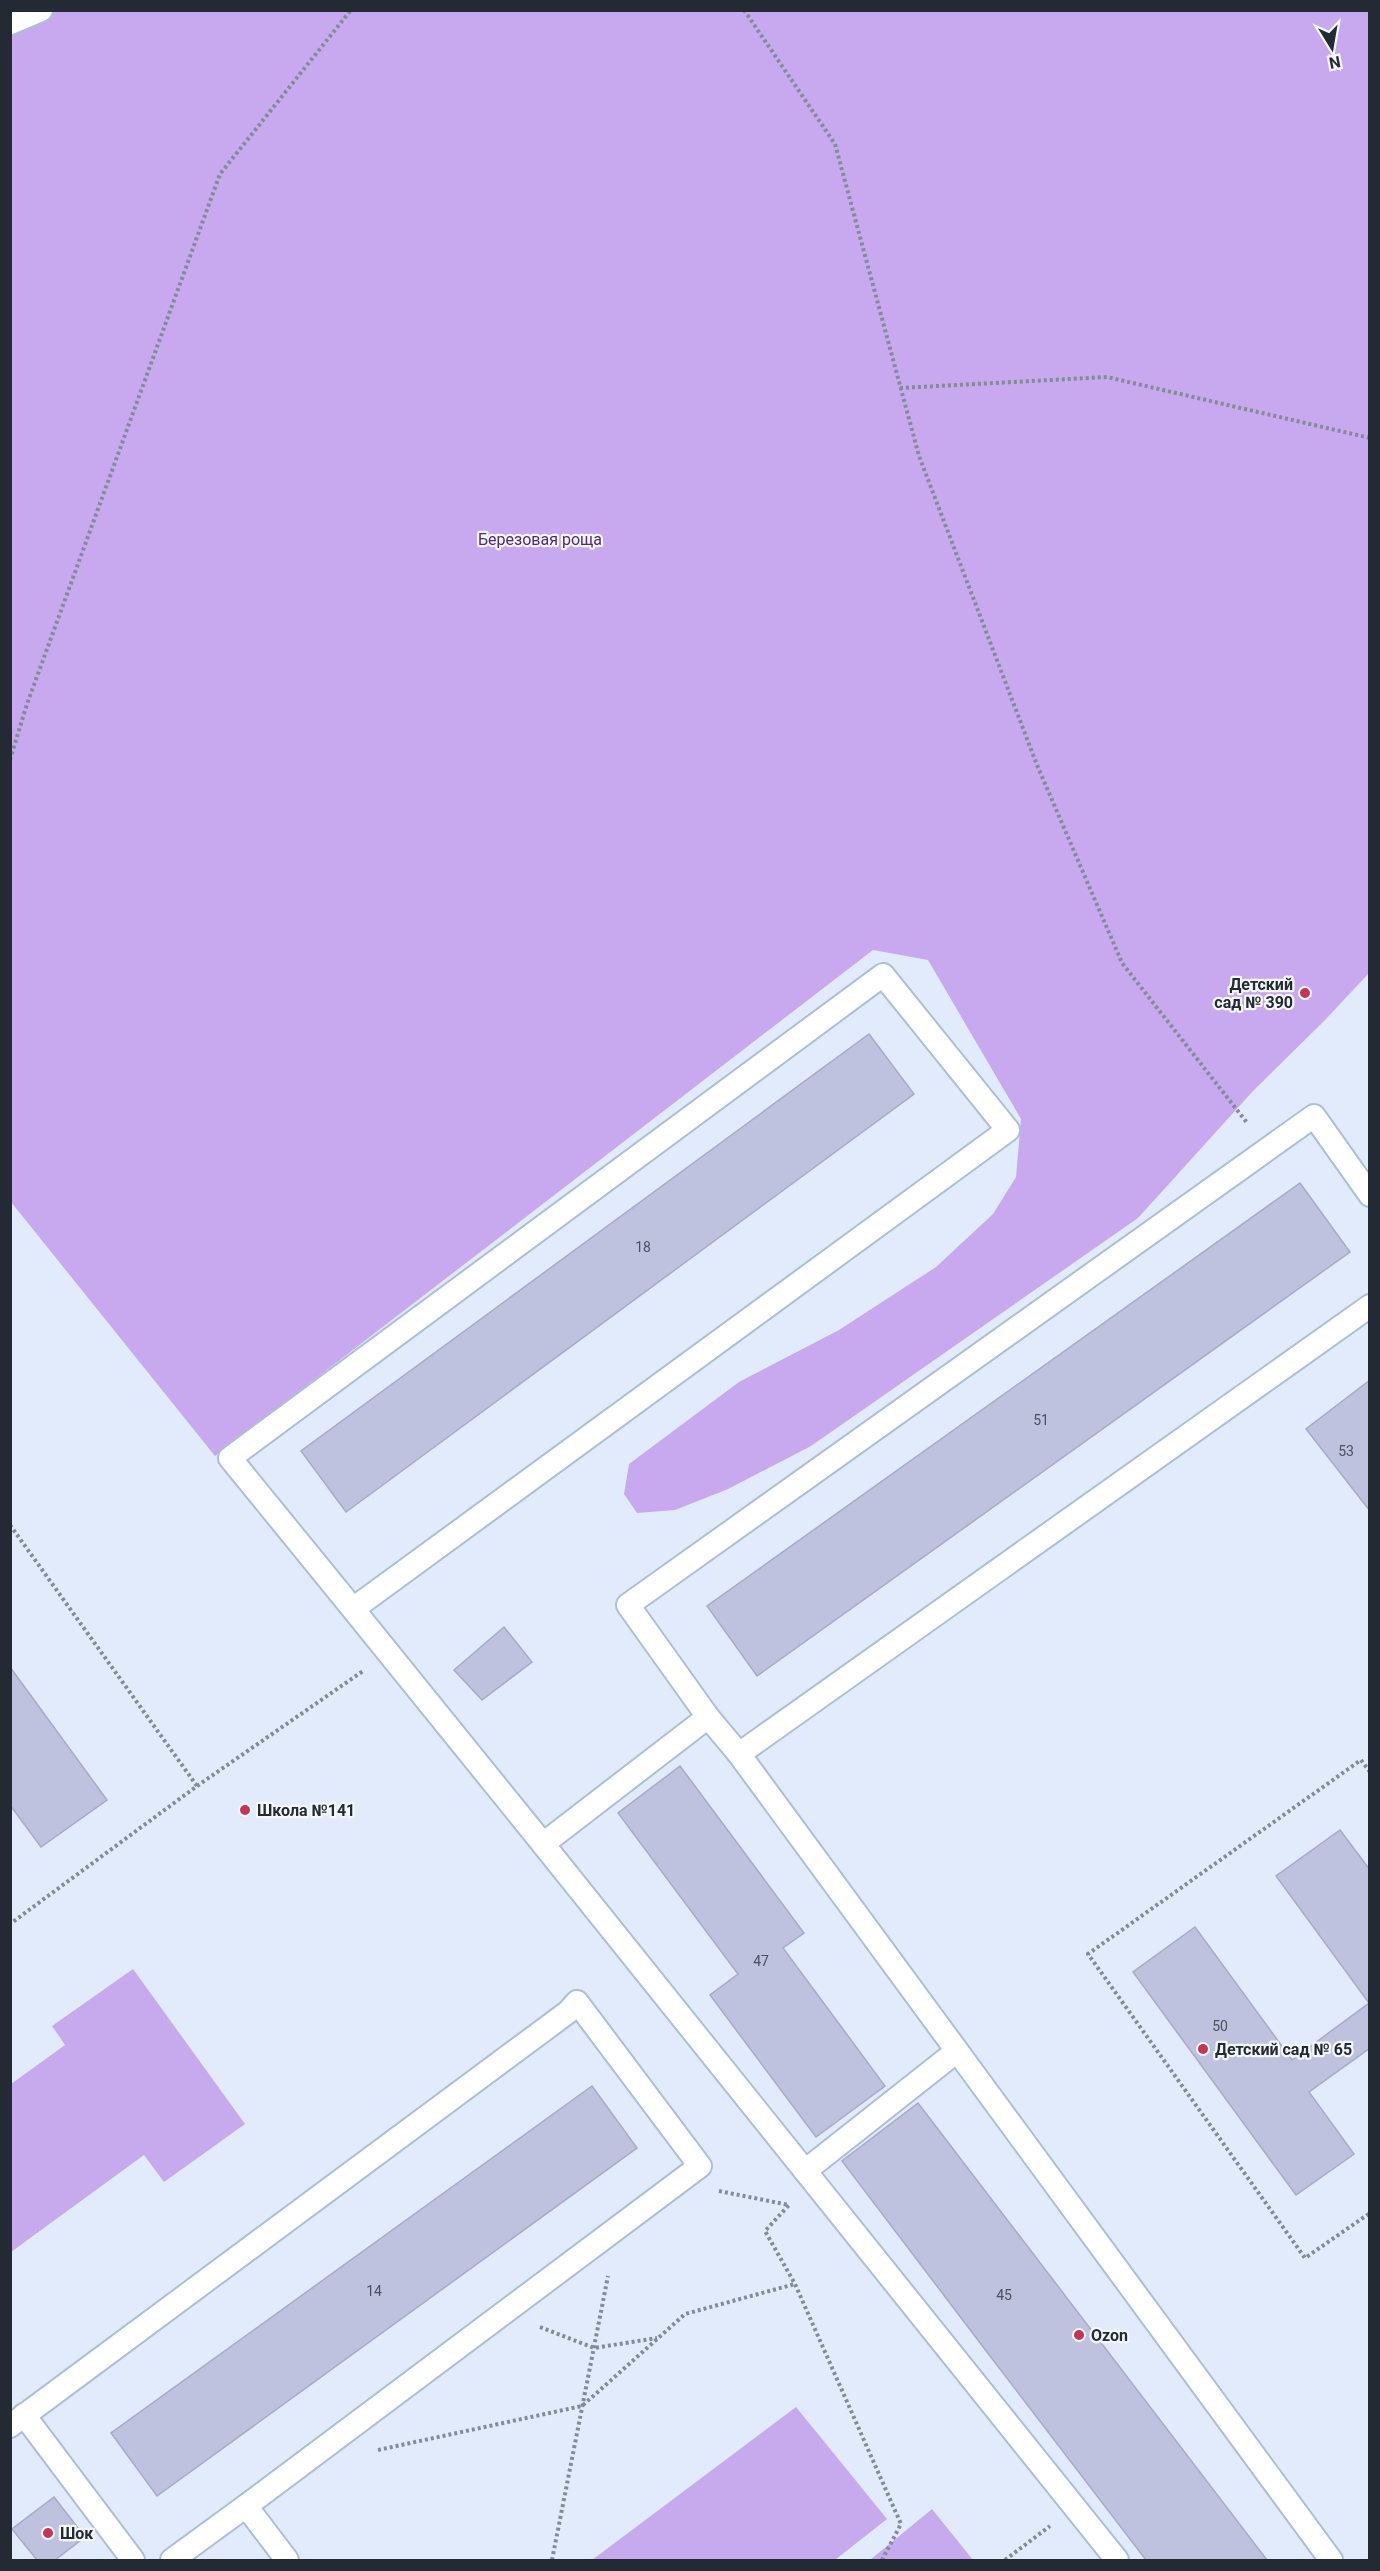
<svg xmlns="http://www.w3.org/2000/svg" width="1380" height="2571" viewBox="0 0 1380 2571" font-family="Roboto,sans-serif">
  <style>
    .green { fill: #c7aaed }
    .forest { fill: #c8a9ef }
    .building { fill: #bfc2de; stroke: #a8aac6; stroke-width: 1.5 }
    .lines { fill: none; stroke-linecap: round; stroke-linejoin: round }
    .lane-casing { stroke: #adbed7; stroke-width: 26 }
    .path { stroke: #838b98; stroke-width: 4; stroke-dasharray: 3 3; stroke-linecap: butt }
    .lane { stroke: #fff; stroke-width: 22 }
    .poi-dot { fill: #c53554; stroke: #f4f8fd; stroke-width: 2 }
    .labels { text-anchor: middle; stroke-width: 4.5; stroke-linejoin: round; paint-order: stroke }
    .number-label { font-size: 14px; fill: #4a505e }
    .park-label { font-size: 16px; fill: #512778; stroke: #f4f8fd }
    .poi-label { font-size: 16px; font-weight: bold; fill: #232a33; stroke: #f4f8fd; text-anchor: start }
  </style>
  <rect width="100%" height="100%" fill="#e1ebfb"/>
  <!-- green -->
  <g class="green">
    <polygon points="133,1969 245,2124 164,2182 144,2155 11,2252 11,2084 65,2045 52,2026"/>
    <polygon points="796,2407 887,2519 835,2560 592,2560"/>
    <polygon points="932,2509 973,2560 870,2560"/>
  </g>
  <!-- forest -->
  <polygon class="forest" points="10,11 1369,11 1369,973 1325,1020 1253,1091 1138,1218 811,1446 728,1489 675,1510 637,1513 624,1494 629,1464 739,1382 839,1330 936,1267 993,1214 1016,1177 1021,1119 928,960 873,950 215,1456 11,1202"/>
  <!-- building -->
  <g class="building">
    <polygon points="869,1034 914,1094 346,1512 301,1451"/>
    <polygon points="1300,1183 1350,1252 757,1676 707,1606"/>
    <polygon points="1370,1380 1370,1511 1306,1429"/>
    <polygon points="504,1627 532,1662 482,1700 454,1670"/>
    <polygon points="10,1667 107,1800 41,1847 10,1805"/>
    <polygon points="680,1766 804,1933 783,1948 885,2086 816,2137 710,1995 738,1974 618,1813"/>
    <polygon points="1340,1830 1370,1870 1370,2048 1309,2092 1354,2154 1296,2195 1133,1972 1195,1927 1292,2060 1369,2003 1276,1876"/>
    <polygon points="592,2086 637,2148 157,2496 111,2433"/>
    <polygon points="918,2103 1267,2560 1146,2560 990,2356 842,2161"/>
    <polygon points="54,2497 85,2537 55,2560 37,2560 12,2529"/>
  </g>
  <g class="lines">
    <defs>
      <g id="lane">
        <polyline points="10,23 41,10"/>
        <polyline points="353,1609 230,1458 883,975 1008,1130 353,1609 543,1844 708,1717 739,1754"/>
        <polyline points="708,1717 628,1605 1314,1116 1370,1195"/>
        <polyline points="543,1844 1117,2560"/>
        <polyline points="805,2171 957,2051"/>
        <polyline points="24,2415 133,2560"/>
        <polyline points="10,2426 568,2012 577,2002 700,2166 246,2506 287,2560"/>
        <polyline points="172,2560 246,2506"/>
        <polyline points="1331,2560 739,1754 1370,1306"/>
      </g>
    </defs>
    <!-- lane casing -->
    <use href="#lane" class="lane-casing"/>
    <!-- path -->
    <g class="path">
      <polyline points="744,10 835,144 919,456 1037,765 1122,963 1248,1124"/>
      <polyline points="900,388 1107,377 1370,438"/>
      <polyline points="10,760 27,704 220,174 351,10"/>
      <polyline points="10,1525 197,1786 10,1924"/>
      <polyline points="1370,1772 1361,1760 1088,1954 1305,2258 1370,2213"/>
      <polyline points="197,1786 363,1671"/>
      <polyline points="719,2191 789,2205 765,2231 795,2284 901,2524 882,2560"/>
      <polyline points="540,2327 594,2348 657,2338"/>
      <polyline points="378,2450 582,2406 685,2314 795,2284"/>
      <polyline points="552,2560 608,2276"/>
      <polyline points="1005,2560 1050,2526"/>
    </g>
    <!-- lane -->
    <use href="#lane" class="lane"/>
  </g>
  <!-- markers -->
  <g class="poi-dot">
    <circle cx="1305" cy="993" r="6"/>
    <circle cx="245" cy="1810" r="6"/>
    <circle cx="1203" cy="2049" r="6"/>
    <circle cx="1079" cy="2335" r="6"/>
    <circle cx="48" cy="2533" r="6"/>
  </g>
  <g class="labels">
    <!-- number labels -->
    <g class="number-label">
      <text x="643" y="1252">18</text>
      <text x="1041" y="1425">51</text>
      <text x="1346" y="1456">53</text>
      <text x="761" y="1966">47</text>
      <text x="1220" y="2031">50</text>
      <text x="374" y="2296">14</text>
      <text x="1004" y="2300">45</text>
    </g>
    <!-- park labels -->
    <g class="park-label">
      <text x="540" y="545">Березовая роща</text>
    </g>
    <!-- poi labels -->
    <g class="poi-label">
      <text x="1293" y="990" text-anchor="end">Детский<tspan x="1293" dy="18">сад № 390</tspan></text>
      <text x="257" y="1816">Школа №141</text>
      <text x="1215" y="2055">Детский сад № 65</text>
      <text x="1091" y="2341">Ozon</text>
      <text x="60" y="2539">Шок</text>
    </g>
  </g>
  <!-- border -->
  <rect width="1380" height="2571" fill="none" stroke="#232a33" stroke-width="24"/>
  <!-- north arrow -->
  <g transform="translate(1332 48) rotate(169)" stroke="#f4f8fd" stroke-width="4.5" paint-order="stroke">
  <path d="M0-4.5L10 22L0 15L-10 22Z" fill="#232a33"/>
  <text y="-9" font-size="16" font-weight="bold" text-anchor="middle" fill="#232a33">N</text>
  </g>
</svg>
